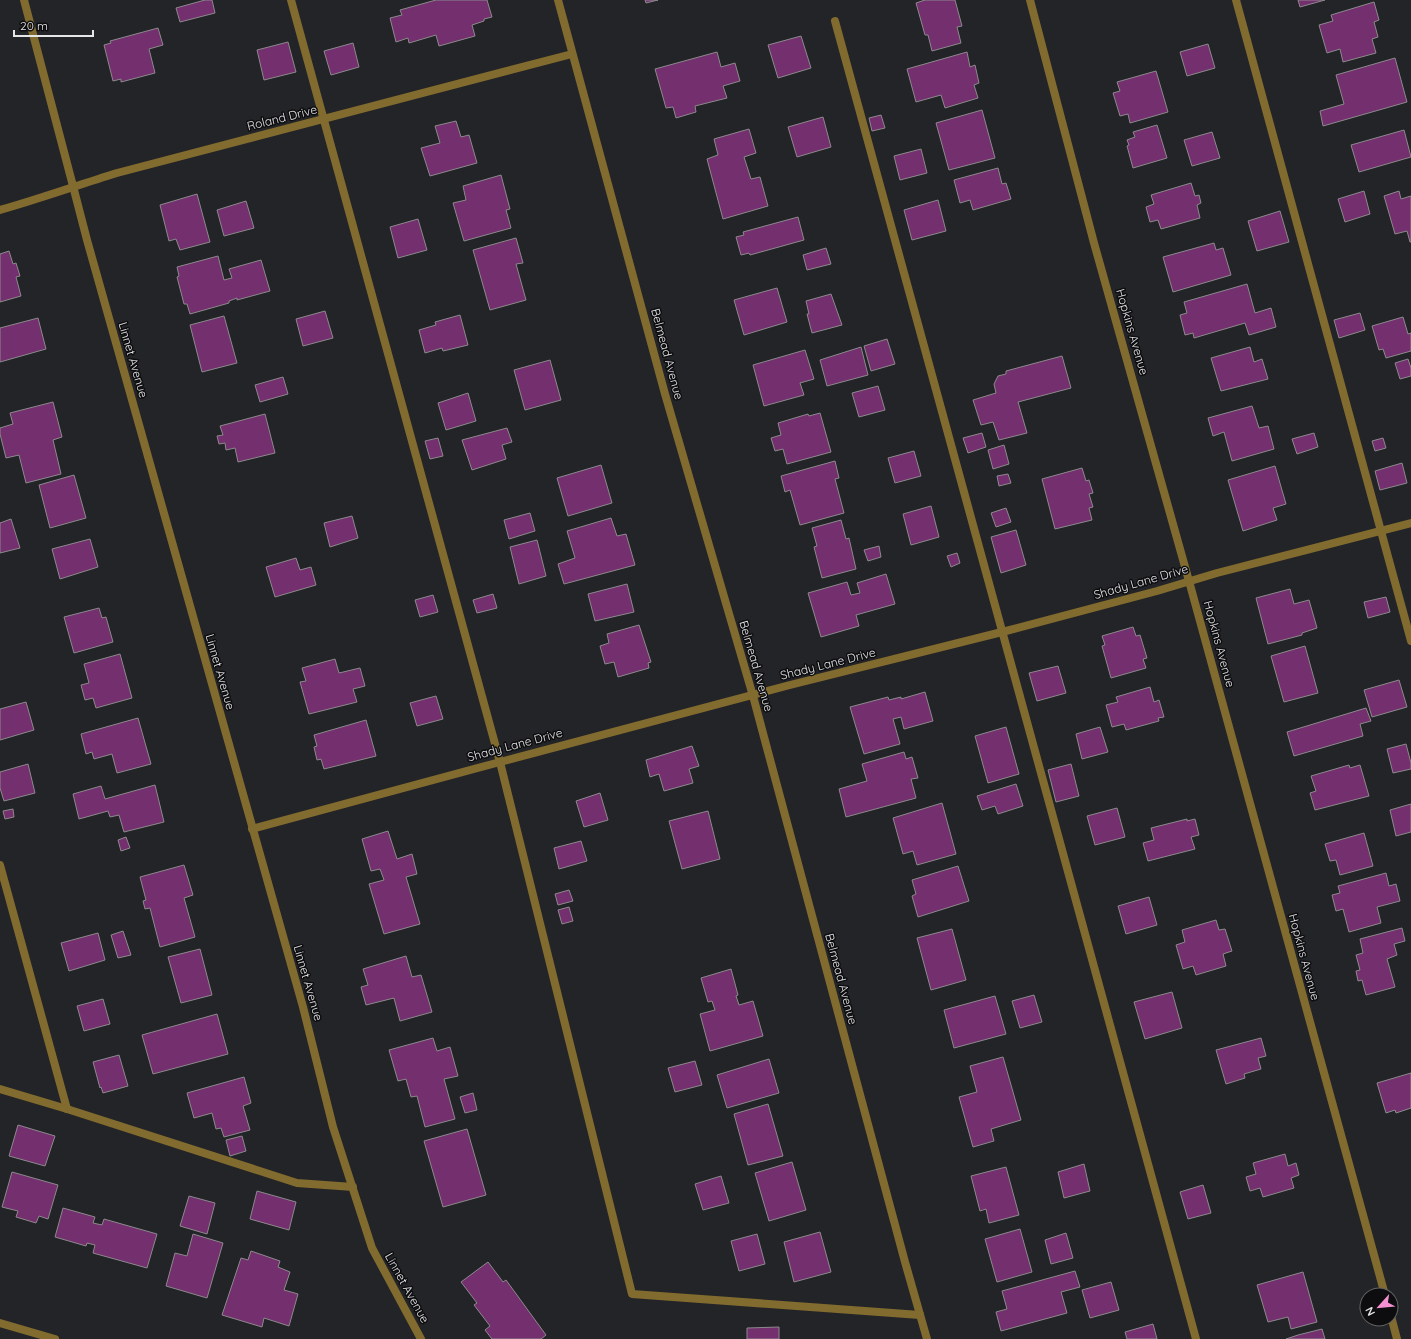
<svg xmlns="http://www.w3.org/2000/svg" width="1411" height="1339" viewBox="0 0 1411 1339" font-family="Quicksand,sans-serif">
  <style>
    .building { fill: #732f6e; stroke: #8c8a8c }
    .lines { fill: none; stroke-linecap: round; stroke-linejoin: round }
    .service { stroke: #826b2f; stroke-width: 8 }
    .minor { stroke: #826b2f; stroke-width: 8 }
    .tertiary { stroke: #826b2f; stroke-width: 8 }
    .labels { text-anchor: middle; stroke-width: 3; stroke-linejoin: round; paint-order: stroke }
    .street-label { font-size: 12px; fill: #e5e6e8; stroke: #0d0d0f }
  </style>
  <rect width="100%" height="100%" fill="#232427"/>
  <!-- building -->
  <g class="building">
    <polygon points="205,0 212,0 215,13 180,22 176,8"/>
    <polygon points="436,0 487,0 492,17 484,19 484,21 472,25 475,36 439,46 436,35 409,43 408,38 396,42 390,18 402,15 400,10"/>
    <polygon points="645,0 658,0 646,3"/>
    <polygon points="925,0 955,0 962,26 957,27 961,43 932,51 928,35 925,35 916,3"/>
    <polygon points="1298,0 1325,0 1300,7"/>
    <polygon points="1374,2 1379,20 1374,22 1378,37 1372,39 1376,53 1343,62 1340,49 1327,53 1319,25 1333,21 1331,15"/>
    <polygon points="158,28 163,45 149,49 155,73 121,82 121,79 113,81 104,45 111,43 110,41"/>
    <polygon points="801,36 811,68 778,78 768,45"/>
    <polygon points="288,42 296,72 264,80 257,50"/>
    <polygon points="353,43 359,67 331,75 324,51"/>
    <polygon points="1208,44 1215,68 1187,76 1180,52"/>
    <polygon points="717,52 721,67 735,63 740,81 723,86 727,98 695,106 696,112 676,118 673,107 666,108 655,69"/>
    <polygon points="967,52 970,67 975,65 979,83 974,85 978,98 945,108 941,95 916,102 907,69"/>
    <polygon points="1395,58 1407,102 1323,126 1320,111 1344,104 1336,75"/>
    <polygon points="1156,71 1168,112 1130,123 1128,114 1120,116 1113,93 1120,91 1117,82"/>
    <polygon points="982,110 995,158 949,170 936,123"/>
    <polygon points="881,115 885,128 872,131 869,118"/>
    <polygon points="823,117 831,147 797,157 788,127"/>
    <polygon points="456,121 461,137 469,135 477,163 430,176 421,148 440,143 435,126"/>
    <polygon points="1157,125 1167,158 1133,168 1127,146 1129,145 1127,140 1135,137 1133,132"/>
    <polygon points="749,129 756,153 744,157 751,179 760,177 768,206 723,219 707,159 718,155 714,139"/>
    <polygon points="1404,130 1411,157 1359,172 1351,145"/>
    <polygon points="1212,132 1220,158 1192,166 1184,140"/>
    <polygon points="921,149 927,173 900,180 894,156"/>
    <polygon points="998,168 1002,184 1006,183 1011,199 973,210 970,200 960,203 954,180"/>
    <polygon points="501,175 510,209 506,210 511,228 464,241 453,203 466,200 463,186"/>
    <polygon points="1191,183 1195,196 1199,195 1201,203 1197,205 1200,218 1161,229 1158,220 1150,222 1146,207 1154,204 1151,195"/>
    <polygon points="1364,191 1370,214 1345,222 1338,199"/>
    <polygon points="1399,191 1401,199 1411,196 1411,242 1410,242 1407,231 1395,234 1384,196"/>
    <polygon points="197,194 210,242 180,250 176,239 169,241 160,205"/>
    <polygon points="938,200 946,231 912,240 904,210"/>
    <polygon points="246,201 254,228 224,236 217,210"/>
    <polygon points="1280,211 1289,242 1257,251 1248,221"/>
    <polygon points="798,217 804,240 750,255 749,253 741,255 736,237 744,235 743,232"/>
    <polygon points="418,219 427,250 398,258 390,227"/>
    <polygon points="516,238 523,263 516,264 526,300 490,310 473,250"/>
    <polygon points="1214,243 1216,250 1223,248 1231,275 1173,292 1163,257"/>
    <polygon points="826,248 831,264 807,270 803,255"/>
    <polygon points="9,251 13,264 16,263 20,276 16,277 21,296 0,302 0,254"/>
    <polygon points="218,256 224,280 232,278 229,269 261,260 270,291 237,300 237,298 229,301 229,303 190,314 187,304 184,304 177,277 179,276 177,267"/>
    <polygon points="1247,284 1255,313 1271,308 1276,327 1249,335 1245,323 1194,338 1193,333 1185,335 1180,315 1187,313 1184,302"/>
    <polygon points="777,288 787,322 744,335 734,300"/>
    <polygon points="831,294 842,325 812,333 807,314 809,314 806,301"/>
    <polygon points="325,311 333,338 303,346 296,319"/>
    <polygon points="1360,313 1365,330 1339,338 1334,320"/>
    <polygon points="460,315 468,345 443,351 442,348 425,353 419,330 436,325 435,322"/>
    <polygon points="224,316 237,363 202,372 190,325"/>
    <polygon points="1403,317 1408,334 1411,333 1411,351 1386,358 1383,349 1379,350 1372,326"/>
    <polygon points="38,318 46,349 0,362 0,328"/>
    <polygon points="887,339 895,364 871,371 864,346"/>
    <polygon points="861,347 868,375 827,386 820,360"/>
    <polygon points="1250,347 1254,362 1262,359 1268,379 1221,391 1211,358"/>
    <polygon points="805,350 814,379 800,383 804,395 764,406 753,365"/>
    <polygon points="1062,356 1071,388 1018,402 1027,433 999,440 993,422 981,425 973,400 996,393 994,384 998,376 1006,374 1006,371"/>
    <polygon points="1408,359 1411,368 1411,376 1400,379 1395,363"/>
    <polygon points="550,360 561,400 525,410 514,370"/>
    <polygon points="283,377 288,394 260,402 255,385"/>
    <polygon points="878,386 885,410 859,417 852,393"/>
    <polygon points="468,393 476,421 446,430 438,403"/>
    <polygon points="53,402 62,437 53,440 61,474 26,483 19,455 6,458 0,434 0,428 13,424 10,413"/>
    <polygon points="1252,406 1259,428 1268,426 1274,449 1232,461 1224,432 1213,436 1208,418"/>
    <polygon points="820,413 831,452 787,464 783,449 775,451 771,438 781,435 778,423 808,414 809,416"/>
    <polygon points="265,414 275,453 238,462 235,448 226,450 225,443 219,444 217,436 223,435 220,426"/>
    <polygon points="507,428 512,442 502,445 506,459 472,470 462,440"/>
    <polygon points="982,433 986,447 968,453 963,438"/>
    <polygon points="1314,433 1318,447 1297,454 1292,439"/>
    <polygon points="438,438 443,456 430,459 425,441"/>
    <polygon points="1383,438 1386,448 1375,451 1372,441"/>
    <polygon points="1004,445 1009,464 993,469 988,450"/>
    <polygon points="914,451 921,476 895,483 888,458"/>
    <polygon points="835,461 839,478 835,479 844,513 800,525 790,490 785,492 781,476"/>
    <polygon points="1402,463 1407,483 1380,490 1375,471"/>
    <polygon points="601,465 612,503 568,516 557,478"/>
    <polygon points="1275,466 1286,504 1273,508 1277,520 1243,531 1228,480"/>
    <polygon points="1082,468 1086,481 1089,480 1093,493 1089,494 1093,507 1089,508 1092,520 1055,529 1042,479"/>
    <polygon points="1008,474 1011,483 999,486 997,476"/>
    <polygon points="74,475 86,518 50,528 39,485"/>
    <polygon points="931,506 939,537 911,545 903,514"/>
    <polygon points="1006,508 1011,522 996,527 991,513"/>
    <polygon points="530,513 535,531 509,539 504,520"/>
    <polygon points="352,516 358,538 330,547 324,523"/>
    <polygon points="611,518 617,536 626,534 635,565 564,584 558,564 575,558 567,531"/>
    <polygon points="11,519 20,548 0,553 0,523"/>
    <polygon points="841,520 846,539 849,538 856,569 822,578 814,547 817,546 812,528"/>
    <polygon points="1016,530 1026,565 1001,573 991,537"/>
    <polygon points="90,539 98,567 60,579 52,549"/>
    <polygon points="537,540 546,576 519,584 510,547"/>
    <polygon points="879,546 881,557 868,561 864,550"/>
    <polygon points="957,553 960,563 951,567 947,556"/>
    <polygon points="296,558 300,570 311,567 316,585 275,597 266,567"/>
    <polygon points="886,574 895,604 856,615 859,626 821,637 808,593 847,582 851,595 860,593 857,583"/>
    <polygon points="627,584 634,612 595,621 588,594"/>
    <polygon points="1290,589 1294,604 1309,600 1317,628 1302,633 1302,635 1268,644 1256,598"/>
    <polygon points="493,594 497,608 477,613 473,600"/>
    <polygon points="433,595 438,612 420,617 415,600"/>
    <polygon points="1386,597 1390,612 1368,618 1364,602"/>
    <polygon points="99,608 102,618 106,617 113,642 74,653 64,617"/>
    <polygon points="639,625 651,662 648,663 649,668 618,677 614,662 605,664 600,646 609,643 607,634"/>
    <polygon points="1133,627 1136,636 1140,635 1147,658 1143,659 1146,668 1111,678 1102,646 1105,645 1102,636"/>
    <polygon points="1305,646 1318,693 1284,702 1271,656"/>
    <polygon points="120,654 132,698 96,708 93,698 85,700 81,685 89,683 84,664"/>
    <polygon points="335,659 339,673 360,668 365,686 353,689 357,702 309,714 300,682 306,681 302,668"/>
    <polygon points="1058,666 1066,693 1037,701 1029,673"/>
    <polygon points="1399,680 1407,707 1372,717 1364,690"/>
    <polygon points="1150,687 1154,702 1159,700 1164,717 1158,718 1159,721 1126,730 1124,724 1112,727 1106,705 1118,702 1116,697"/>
    <polygon points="925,692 933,721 904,729 901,717 893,719 900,744 864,754 850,707 888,697 889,700 901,697 901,699"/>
    <polygon points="436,696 443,719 417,726 410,703"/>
    <polygon points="26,702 34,730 0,740 0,709"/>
    <polygon points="1366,708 1371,721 1360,724 1363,736 1294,756 1287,732"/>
    <polygon points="138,718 151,764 117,773 112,754 94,759 92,752 86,754 81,734"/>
    <polygon points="366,720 376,756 324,769 321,759 317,760 314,747 317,746 314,735"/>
    <polygon points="1006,727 1019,774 988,783 975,736"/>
    <polygon points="1100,727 1108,752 1082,759 1076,734"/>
    <polygon points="1406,744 1411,763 1411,769 1393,773 1387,749"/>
    <polygon points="692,746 699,766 689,769 693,783 664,791 659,774 650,777 646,760"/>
    <polygon points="904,752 906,759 912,757 918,778 911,779 916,798 846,817 839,789 867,781 862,764"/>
    <polygon points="28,764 35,793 4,801 0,788 0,772"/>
    <polygon points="1071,764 1079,796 1056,802 1048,770"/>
    <polygon points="1349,765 1350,768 1360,765 1369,796 1315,810 1310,793 1316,791 1311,776"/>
    <polygon points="1016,784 1023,806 998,814 995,806 982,810 977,796"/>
    <polygon points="155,785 164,822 124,832 119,815 110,817 108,811 79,819 73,794 101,786 105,799"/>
    <polygon points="600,793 608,820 584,827 576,801"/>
    <polygon points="942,803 956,854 917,865 913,851 903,854 893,818"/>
    <polygon points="1411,804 1411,832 1396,836 1390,810"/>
    <polygon points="1117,808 1125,837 1095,845 1087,816"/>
    <polygon points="13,809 14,817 5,819 3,811"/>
    <polygon points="708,811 720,859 682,869 669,821"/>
    <polygon points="1187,819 1187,821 1195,819 1199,835 1191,837 1195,849 1148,861 1143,843 1154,840 1151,828"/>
    <polygon points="388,831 397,859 412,854 417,874 406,877 420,924 384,934 369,884 384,880 380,869 371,871 362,839"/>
    <polygon points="1364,833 1373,866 1340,875 1336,860 1330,861 1325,844"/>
    <polygon points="126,837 130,848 121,851 118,840"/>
    <polygon points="581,841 587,861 559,869 554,848"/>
    <polygon points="184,865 193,895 184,898 195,937 160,947 150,908 145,909 143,901 146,900 140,877"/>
    <polygon points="958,866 969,901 918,917 912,896 916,894 912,880"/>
    <polygon points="1386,873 1389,886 1396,884 1400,901 1377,907 1381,923 1349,932 1343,909 1336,911 1332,895 1340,893 1338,886"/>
    <polygon points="569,890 573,901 558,905 555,894"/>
    <polygon points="1149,897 1157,925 1126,934 1118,906"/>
    <polygon points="569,907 573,921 562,924 558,910"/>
    <polygon points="1216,920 1219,930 1225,929 1232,951 1223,954 1226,966 1196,975 1193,966 1183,969 1176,945 1185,942 1182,930"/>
    <polygon points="1402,928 1405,941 1394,944 1397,955 1387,959 1395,987 1366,995 1362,980 1358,981 1356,971 1360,970 1356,955 1363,953 1360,939"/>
    <polygon points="952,929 966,980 931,990 917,938"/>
    <polygon points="123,931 131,955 118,958 111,935"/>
    <polygon points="98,933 105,960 69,971 61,943"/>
    <polygon points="200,949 212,995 181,1003 168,957"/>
    <polygon points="406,956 412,977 421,975 432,1012 400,1021 394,998 366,1005 361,987 368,985 363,969"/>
    <polygon points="731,969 738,995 736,996 739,1005 753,1001 763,1036 710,1051 700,1014 715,1010 712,1001 708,1002 701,978"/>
    <polygon points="1172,992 1182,1028 1145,1039 1134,1002"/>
    <polygon points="1034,995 1042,1022 1020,1028 1012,1001"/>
    <polygon points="995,996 1006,1034 954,1048 944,1010"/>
    <polygon points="103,999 110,1024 84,1031 77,1006"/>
    <polygon points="217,1014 228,1054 153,1074 142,1035"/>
    <polygon points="433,1038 437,1051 450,1047 458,1076 444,1079 455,1119 425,1127 417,1096 411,1097 406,1079 398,1081 389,1050"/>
    <polygon points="1261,1038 1266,1056 1258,1058 1261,1069 1244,1074 1245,1078 1226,1084 1216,1050"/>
    <polygon points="119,1055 128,1086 103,1093 101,1087 100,1088 93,1062"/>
    <polygon points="1003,1057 1021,1120 991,1129 994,1141 973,1147 959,1097 977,1092 970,1066"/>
    <polygon points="769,1059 779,1093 727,1108 717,1075"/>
    <polygon points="695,1061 702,1085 675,1092 668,1068"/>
    <polygon points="1411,1073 1411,1108 1396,1113 1395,1110 1386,1113 1377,1083"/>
    <polygon points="244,1077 251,1103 243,1106 250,1130 224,1137 221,1128 216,1129 212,1113 194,1118 187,1093"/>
    <polygon points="473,1093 477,1110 465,1113 460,1097"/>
    <polygon points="768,1104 783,1156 748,1165 734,1114"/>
    <polygon points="18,1125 55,1136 45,1166 9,1156"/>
    <polygon points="467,1129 486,1195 443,1207 424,1141"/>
    <polygon points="242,1136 246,1151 230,1156 226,1140"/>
    <polygon points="1285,1154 1288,1166 1296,1163 1299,1175 1291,1178 1294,1188 1263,1197 1260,1188 1250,1191 1246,1177 1256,1174 1253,1163"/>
    <polygon points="792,1162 806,1210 769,1221 755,1173"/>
    <polygon points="1084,1164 1090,1191 1064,1198 1058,1172"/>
    <polygon points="1006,1167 1019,1215 989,1223 986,1209 980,1211 971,1176"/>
    <polygon points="12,1172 58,1185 48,1219 39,1216 36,1223 16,1217 18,1211 2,1207"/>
    <polygon points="721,1176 729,1203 703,1210 695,1184"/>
    <polygon points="1203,1185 1211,1213 1188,1219 1180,1192"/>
    <polygon points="257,1191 296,1202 289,1230 250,1219"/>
    <polygon points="189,1196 215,1203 207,1234 180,1226"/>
    <polygon points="63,1208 95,1217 93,1223 102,1225 104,1219 157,1234 147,1268 93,1253 95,1245 87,1243 86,1246 55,1237"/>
    <polygon points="1020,1229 1032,1272 997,1282 985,1239"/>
    <polygon points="820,1232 831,1272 794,1282 784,1242"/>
    <polygon points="1066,1233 1073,1258 1051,1264 1045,1240"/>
    <polygon points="193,1234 223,1243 207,1298 166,1286 175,1253 187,1256"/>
    <polygon points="757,1234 765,1264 739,1271 731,1241"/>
    <polygon points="251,1251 280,1261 278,1267 290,1272 284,1290 298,1294 289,1326 264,1318 262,1327 222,1315 241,1258 248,1260"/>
    <polygon points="488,1262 503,1282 506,1280 546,1335 541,1339 492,1339 485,1330 490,1326 474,1305 477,1303 461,1282"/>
    <polygon points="1075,1271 1080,1287 1061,1292 1067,1313 1001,1331 996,1312 1007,1309 1002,1291"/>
    <polygon points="1303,1272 1317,1322 1291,1329 1288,1317 1268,1322 1257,1285"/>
    <polygon points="1111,1282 1119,1310 1090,1318 1082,1290"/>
    <polygon points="1153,1324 1157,1339 1127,1339 1125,1332"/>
    <polygon points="779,1327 779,1339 747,1339 747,1328"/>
    <polygon points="1322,1329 1325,1339 1286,1339 1298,1335"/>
  </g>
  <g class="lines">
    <!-- service -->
    <g class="service">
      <polyline points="291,0 500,762 632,1294 920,1315"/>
      <polyline points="1236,0 1411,641"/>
      <polyline points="835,21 1196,1339"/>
      <polyline points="0,865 67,1109"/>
      <polyline points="0,1089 67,1109 297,1183 353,1187"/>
    </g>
    <!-- minor -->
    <g class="minor">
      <polyline points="24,0 73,186 87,240 303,1007 333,1127 372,1248 421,1339"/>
      <polyline points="558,0 665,394 753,696 905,1262 927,1339"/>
      <path d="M 0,210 C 39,199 78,185 117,173 L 572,54"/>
      <polyline points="252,829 500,762 790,685 1002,632 1157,591 1217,573 1411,523"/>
      <polyline points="0,1323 55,1339"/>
    </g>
    <!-- tertiary -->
    <g class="tertiary">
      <polyline points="1030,0 1094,243 1189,581 1385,1295"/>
      <polyline points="1391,1316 1397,1339"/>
    </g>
  </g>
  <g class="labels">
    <!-- street labels -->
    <g class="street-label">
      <text transform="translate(282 118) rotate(-14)" y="4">Roland Drive</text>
      <text transform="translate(1132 332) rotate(74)" y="4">Hopkins Avenue</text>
      <text transform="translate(667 354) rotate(75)" y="4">Belmead Avenue</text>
      <text transform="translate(133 360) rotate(74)" y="4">Linnet Avenue</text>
      <text transform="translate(1141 582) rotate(-16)" y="4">Shady Lane Drive</text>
      <text transform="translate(1219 644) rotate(75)" y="4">Hopkins Avenue</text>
      <text transform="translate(828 664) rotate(-14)" y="4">Shady Lane Drive</text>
      <text transform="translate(756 666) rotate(74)" y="4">Belmead Avenue</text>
      <text transform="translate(220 672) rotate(74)" y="4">Linnet Avenue</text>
      <text transform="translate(515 745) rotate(-15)" y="4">Shady Lane Drive</text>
      <text transform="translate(1304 957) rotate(75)" y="4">Hopkins Avenue</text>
      <text transform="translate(841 979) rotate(75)" y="4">Belmead Avenue</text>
      <text transform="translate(308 983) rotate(74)" y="4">Linnet Avenue</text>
      <text transform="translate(407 1288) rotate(61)" y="4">Linnet Avenue</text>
    </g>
  </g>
  <!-- north arrow -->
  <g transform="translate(1379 1307) rotate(243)"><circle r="19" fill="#0d0d0f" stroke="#636466"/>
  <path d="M0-3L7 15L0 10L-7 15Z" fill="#f591d2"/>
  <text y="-6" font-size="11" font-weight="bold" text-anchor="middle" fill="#e5e6e8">N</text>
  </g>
  <!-- scale -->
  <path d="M14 30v6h79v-6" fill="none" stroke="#e5e6e8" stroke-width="2"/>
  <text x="20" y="30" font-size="12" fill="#e5e6e8" stroke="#0d0d0f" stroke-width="3" paint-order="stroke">20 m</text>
</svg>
